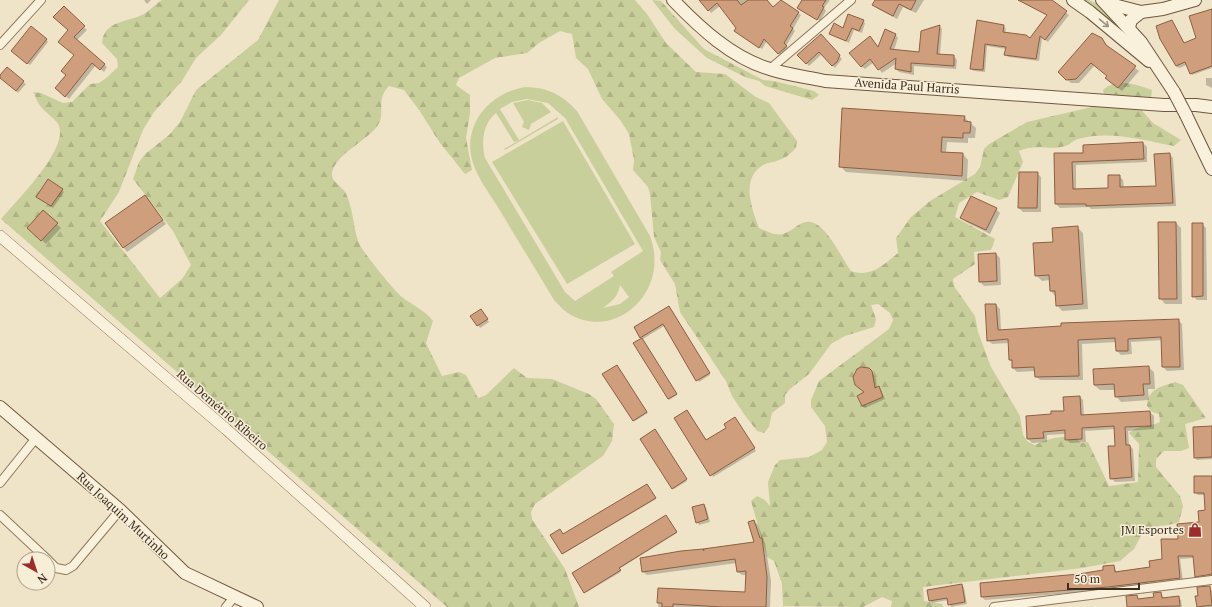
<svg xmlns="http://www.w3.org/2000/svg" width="1212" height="607" viewBox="0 0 1212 607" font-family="'PT Serif',serif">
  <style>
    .grass { fill: #c9cf9b; fill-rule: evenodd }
    .forest { fill: url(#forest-firs) }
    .shadow { fill: #0003 }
    .building { fill: #cf9f7d; stroke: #8d5f41 }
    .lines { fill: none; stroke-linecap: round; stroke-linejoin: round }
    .minor-casing { stroke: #8d765c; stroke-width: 10 }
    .tertiary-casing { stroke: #8d765c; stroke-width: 12 }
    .secondary-casing { stroke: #6f573f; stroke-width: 14 }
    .minor { stroke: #faf1dc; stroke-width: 8 }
    .tertiary { stroke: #faf1dc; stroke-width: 11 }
    .secondary { stroke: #faf1dc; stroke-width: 12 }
    .secondary-bridge-casing { stroke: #6f573f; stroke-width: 14; stroke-linecap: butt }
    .secondary-bridge { stroke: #faf1dc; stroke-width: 12 }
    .oneway { stroke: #9c907e }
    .labels { text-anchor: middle; stroke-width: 3; stroke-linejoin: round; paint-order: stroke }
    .street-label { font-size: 12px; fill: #3d2e20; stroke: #f7eed8 }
    .poi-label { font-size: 12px; fill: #3d2e20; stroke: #f7eed8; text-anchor: end }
  </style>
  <defs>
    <pattern id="forest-firs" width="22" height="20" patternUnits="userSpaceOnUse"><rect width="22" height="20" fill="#c9cf9b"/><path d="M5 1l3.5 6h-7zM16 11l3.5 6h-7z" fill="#aeb285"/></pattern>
  </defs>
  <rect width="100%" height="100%" fill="#f0e4c8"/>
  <!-- grass -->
  <g class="grass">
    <polygon points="1081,0 1089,0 1104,7 1152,62"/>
    <path d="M 526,87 C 547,87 563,95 577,111 L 650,236 C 674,301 597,353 554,300 C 536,270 517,239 499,209 C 490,194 478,179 473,163 C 461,126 489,92 526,87 ZM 527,99 L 548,103 L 565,118 L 643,251 L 611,272 L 614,276 L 575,301 L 565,292 L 485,158 C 481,141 483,124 496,113 L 514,142 L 519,140 L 500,109 L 512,102 ZM 620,285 L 629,297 L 620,304 L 603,308 C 612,301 618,297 620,285 Z"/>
    <polygon points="528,100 542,103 551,112 531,124 529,130 522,127 524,122 513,103"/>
    <polygon points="558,117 558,119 505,150 504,149"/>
    <polygon points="563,121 635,244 567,284 492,162"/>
  </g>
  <!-- forest -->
  <g class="forest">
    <path d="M 162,0 L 249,0 L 221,35 L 196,58 L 182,81 L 154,112 L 143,130 L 119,192 L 100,221 L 160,298 L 182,279 L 191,265 L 173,231 L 133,179 L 139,162 L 145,154 L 169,135 L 180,122 L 196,90 L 258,40 L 279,0 L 635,0 L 647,14 L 666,43 L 696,72 L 725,74 L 756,97 L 769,103 L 797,141 L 796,148 C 792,152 788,156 784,158 C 777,162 769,162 763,165 C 740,179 752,209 759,228 C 766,231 775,236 783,234 C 794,231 803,216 816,224 C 829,231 842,258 851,271 C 871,278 883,265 898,253 L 896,238 L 911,217 L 930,201 L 975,174 L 980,167 L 984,149 L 989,144 L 1027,122 L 1109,103 L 1105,99 L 1103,90 C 1116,78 1136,84 1152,90 L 1151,99 L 1137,105 L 1153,123 L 1181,140 L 1174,146 C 1143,140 1109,130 1078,139 C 1073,140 1070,145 1065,146 C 1052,151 1036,143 1019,151 L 1023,162 L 1008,197 L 999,200 L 977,192 L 959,203 L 955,217 L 995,239 L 991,250 L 974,252 L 975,264 L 953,279 L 954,286 L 975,316 L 978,332 L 991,367 L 1020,416 L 1023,435 L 1028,442 L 1035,445 C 1049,438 1060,436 1075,437 L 1081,443 L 1088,442 L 1109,486 L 1138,482 L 1139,444 L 1129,433 C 1139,424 1148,428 1160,422 L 1159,414 L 1152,412 L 1147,406 C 1148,388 1161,387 1175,382 L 1183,385 L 1206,418 L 1185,424 L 1189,448 L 1181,451 L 1164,451 L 1156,459 L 1156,467 L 1180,496 L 1183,506 L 1179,522 C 1170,526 1155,526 1145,528 L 1134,549 L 1120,561 L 1082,568 L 923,587 L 924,601 L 942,604 L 943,607 L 891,607 L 892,601 L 882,597 L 863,607 L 783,606 L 782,584 L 774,561 L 767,557 L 751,501 L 757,496 L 765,500 L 770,506 L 768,482 L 775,465 L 780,460 L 809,457 L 822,450 L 827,442 L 825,426 L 811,407 L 811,400 L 819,381 L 889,329 L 893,320 L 890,313 L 878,304 L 871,305 L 876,319 L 874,327 L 845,336 L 831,344 L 809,374 L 790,389 L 785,395 L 785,403 L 772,413 L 769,427 L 764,433 L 757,431 L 744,414 L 732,396 L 726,381 L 680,312 L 675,284 L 660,260 L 661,252 L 654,237 L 650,194 L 648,187 L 633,170 L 634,160 L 629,134 L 621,121 L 602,99 L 588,69 L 576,58 L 572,34 L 560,31 L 539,43 L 527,53 L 495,58 L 459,78 L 456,85 L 470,95 L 470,113 L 466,138 L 472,170 L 465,174 L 440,143 L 419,110 L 404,90 L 389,86 C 375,100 386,112 378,125 C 369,139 343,150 334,167 C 327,180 339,183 345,192 C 353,204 353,231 360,245 C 363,252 396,293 402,297 C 412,305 425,310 433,321 L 426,343 L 442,376 L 459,372 L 466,375 L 478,398 L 486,395 L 514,368 L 527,378 L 552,379 L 589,394 L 596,399 L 614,424 L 612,441 L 603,456 L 535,504 L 531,512 L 532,519 L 565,569 L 579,607 L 447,607 L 1,219 C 16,201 68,150 59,126 C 56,119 47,114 42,108 C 38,104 36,97 33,92 L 41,93 L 63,103 L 72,102 L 90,84 L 99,83 L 106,78 L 118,67 L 117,59 L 102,43 C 104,20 127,23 144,14 C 150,10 156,4 162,0 Z"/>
    <polygon points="652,0 661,1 704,49 763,80 774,81 814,91 819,95 812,100 765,86 759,81 745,77 707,58 675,29"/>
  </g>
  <!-- shadow -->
  <g class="shadow">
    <polygon points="144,0 151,0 147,4"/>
    <polygon points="702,0 766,0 773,8 781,1 801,15 793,29 795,31 786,46 788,49 781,56 767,41 762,49 738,33 737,28 720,6 711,13"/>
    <polygon points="803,0 830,0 824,8 826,11 820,21 801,10"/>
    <polygon points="876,0 924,0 916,13 903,7 897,19 878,9 874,5"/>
    <polygon points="1018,0 1049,0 1069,15 1048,42 1042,38 1039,61 1008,57 1006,54 1006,49 987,46 985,72 974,71 971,69 978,21 1004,26 1006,29 1005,34 1030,39 1048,16"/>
    <polygon points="64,8 87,30 77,40 107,67 104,72 96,65 69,99 60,91 75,56"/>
    <polygon points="1212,10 1212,68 1192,75 1187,65 1179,68 1176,66 1171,21 1185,44 1198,39"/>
    <polygon points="863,21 865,23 862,33 854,30 849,43 830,33"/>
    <polygon points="939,26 942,29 940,55 954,56 957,60 956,69 914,66 914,75 899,72 896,69 897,63 882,73 874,62 865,69 861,66 895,34 898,38 894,50 920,53"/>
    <polygon points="821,36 842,59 835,68 822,54 809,66 799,55"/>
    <polygon points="46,39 48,42 30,65 15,54"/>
    <polygon points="1102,39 1109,48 1139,71 1122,91 1110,82 1108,76 1095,65 1079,83 1071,83 1063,76"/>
    <polygon points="0,76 23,82 26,84 18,93"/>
    <polygon points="1206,78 1212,78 1212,88 1206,85"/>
    <polygon points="964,117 976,128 975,138 968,138 968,143 947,142 946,153 963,154 968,160 967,181 846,172 840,166"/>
    <polygon points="1143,143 1147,147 1147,162 1076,165 1076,190 1109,189 1119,176 1123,180 1124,188 1157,187 1169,154 1173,158 1176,206 1091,209 1089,207 1060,208 1056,204 1055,154 1084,154"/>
    <polygon points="1037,173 1041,177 1041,212 1023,212 1019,208"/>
    <polygon points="62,190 64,192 53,208 40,199"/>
    <polygon points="149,200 166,224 127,252 106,224"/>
    <polygon points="996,209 1000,213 990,234 966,222 962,218"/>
    <polygon points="43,211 61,228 46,244 28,228"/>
    <polygon points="1176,223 1181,228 1182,304 1165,304 1160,298"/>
    <polygon points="1202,224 1206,228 1207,300 1197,300 1193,296"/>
    <polygon points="1077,227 1083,233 1088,309 1062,311 1057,305 1056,297 1051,291 1050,280 1042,281 1036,275 1054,243"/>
    <polygon points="996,254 1000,258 1001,285 984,286 980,282"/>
    <polygon points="996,305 1000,309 1001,331 1178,320 1182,324 1184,370 1167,371 1163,367 1162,340 1131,342 1132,354 1121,355 1117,351 1117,342 1082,344 1083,380 1040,380 1036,376 1035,371 1017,372 1013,368 1013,362 1010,360 1009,343 992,344 988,340"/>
    <polygon points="669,307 710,375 699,382 664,326 643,339 641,337"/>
    <polygon points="483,313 489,322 480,328 478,325"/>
    <polygon points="642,339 677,395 669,400 668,399"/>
    <polygon points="617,367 648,413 635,421 634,420"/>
    <polygon points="1148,367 1154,372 1155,389 1148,389 1149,400 1121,402 1116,396 1115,390 1100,390 1094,385 1094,370"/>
    <polygon points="871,372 876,378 877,388 881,390 885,399 865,408 862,406"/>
    <polygon points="1080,397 1083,400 1084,416 1150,412 1154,416 1154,429 1128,431 1129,445 1133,449 1135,481 1115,482 1111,478 1116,447 1116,429 1085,431 1086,442 1070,443 1066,439 1066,434 1047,435 1047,442 1032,443 1028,439 1052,415 1065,411"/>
    <polygon points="687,411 707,441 737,421 756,451 713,477"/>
    <polygon points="1212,427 1212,459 1197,460 1195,457"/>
    <polygon points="656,432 687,481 674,489 673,488"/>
    <polygon points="1212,477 1212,578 1199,579 1196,576 1194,558 1180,559 1183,581 1108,590 985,600 982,597 1104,571 1114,566 1117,573 1151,568 1163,560 1179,539 1200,523 1206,511 1205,495 1198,495 1195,492"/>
    <polygon points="648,486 656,499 563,554 552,535 563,535"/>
    <polygon points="703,505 706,507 710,522 699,525 697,522"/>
    <polygon points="667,517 677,533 619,569 621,572 585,593"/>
    <polygon points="754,521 758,525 765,543 771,581 770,607 658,607 659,589 746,593 747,575 742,575 738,572 737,563 647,575 643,572 755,542"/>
    <polygon points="962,585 964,588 967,604 951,607 948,600 932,603 930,600"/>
    <polygon points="1209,587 1212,591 1212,607 1198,607 1196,597 1199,597"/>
    <polygon points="1161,593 1164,599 1178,598 1181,600 1182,607 1128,607 1127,597 1137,596 1139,600 1155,598"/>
  </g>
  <!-- building -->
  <g class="building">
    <polygon points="699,0 737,0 741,5 748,0 767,0 773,7 781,0 799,12 790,26 793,28 784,43 787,46 778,54 764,39 759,48 734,31 736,28 717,3 708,11"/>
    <polygon points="802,0 826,0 822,6 824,7 817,20 797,8"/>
    <polygon points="875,0 916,0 911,10 899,4 893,16 872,5"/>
    <polygon points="1018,0 1052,0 1067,11 1045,40 1040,36 1036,59 1004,55 1006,47 985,44 983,70 970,69 977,20 1004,25 1003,32 1026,35 1030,38 1047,15"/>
    <polygon points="64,6 85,26 74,37 105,64 100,70 92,63 65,97 55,88 66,75 61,71 74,55 58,42 68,30 53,17"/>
    <polygon points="1212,9 1212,66 1190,74 1185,62 1176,66 1160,39 1156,26 1172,20 1184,43 1196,38 1189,16"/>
    <polygon points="848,14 864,20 859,31 852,28 846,41 829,34 834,23 843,28"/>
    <polygon points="940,25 937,54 954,55 954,66 911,63 911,72 895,69 896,58 878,70 870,59 861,67 849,53 870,36 878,47 885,29 896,34 890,49 919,52 921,31"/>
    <polygon points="31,26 47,39 27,64 11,51"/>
    <polygon points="1092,33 1102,38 1106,45 1136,66 1118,88 1105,78 1107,76 1091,63 1076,79 1066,80 1058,72"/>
    <polygon points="821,34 840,55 837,62 832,66 819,52 806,64 797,55"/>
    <polygon points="7,67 24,81 16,91 0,78 0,75"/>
    <polygon points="842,108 965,116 964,121 971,122 970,133 963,133 963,138 942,137 941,152 963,153 962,176 839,167"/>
    <polygon points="1143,142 1144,159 1072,162 1073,189 1108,188 1108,175 1120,175 1120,187 1156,186 1154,154 1170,153 1173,203 1086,206 1086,204 1055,204 1054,153 1083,153 1083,145"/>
    <polygon points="1019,172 1038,172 1037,208 1018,208"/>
    <polygon points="48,179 63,189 51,206 36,197"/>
    <polygon points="145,195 163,220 123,248 105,223"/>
    <polygon points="971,196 997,208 986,230 960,218"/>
    <polygon points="43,210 58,223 41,241 27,228"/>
    <polygon points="1158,222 1176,222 1177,299 1159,299"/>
    <polygon points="1192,223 1203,223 1203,296 1192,297"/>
    <polygon points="1078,226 1083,304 1056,306 1055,291 1050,291 1049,275 1035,276 1033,243 1053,242 1052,228"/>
    <polygon points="996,253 997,281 979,282 978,254"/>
    <polygon points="985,304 996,304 998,330 1061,326 1061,323 1179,319 1180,367 1162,367 1161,337 1128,339 1128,351 1116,351 1115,338 1078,340 1079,376 1035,377 1034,367 1012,368 1012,360 1009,360 1008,339 987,341"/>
    <polygon points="669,306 710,373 696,381 663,324 640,338 634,327"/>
    <polygon points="481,309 488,319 477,326 470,316"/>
    <polygon points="642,338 677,394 668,399 633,343"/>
    <polygon points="617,365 647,412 633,421 602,374"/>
    <polygon points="1149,366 1150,384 1143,384 1144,395 1115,397 1114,384 1094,385 1093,369"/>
    <polygon points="861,367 869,368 872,371 875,388 879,386 883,397 862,406 857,396 864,392 855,385 853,377 857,369"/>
    <polygon points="1080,396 1081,415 1150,411 1151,426 1125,427 1126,445 1130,445 1132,477 1110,479 1108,446 1115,446 1114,426 1082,428 1082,439 1065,440 1065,430 1043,432 1044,438 1027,439 1026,416 1051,414 1051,411 1064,411 1063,397"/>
    <polygon points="687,410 706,440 726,428 724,424 735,417 755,448 710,476 674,418"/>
    <polygon points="1212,426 1212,457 1194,458 1193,427"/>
    <polygon points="655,429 687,479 672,489 640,439"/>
    <polygon points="1194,476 1212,476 1212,574 1195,577 1193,556 1178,556 1180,578 1108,587 981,597 980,583 1079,574 1103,570 1103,566 1114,565 1115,572 1150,567 1149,561 1162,559 1161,539 1178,539 1177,524 1199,522 1198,511 1205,510 1204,493 1194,493"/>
    <polygon points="647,484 656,498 562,554 550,535 560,529 563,534"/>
    <polygon points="704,504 708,519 696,523 692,507"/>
    <polygon points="666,515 677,532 619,568 621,570 584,593 572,573"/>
    <polygon points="754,520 760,538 762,538 767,577 766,607 722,607 673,604 673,607 662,607 662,603 657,603 658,588 745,592 746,571 737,572 735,559 642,572 640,558 681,551 703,549 704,551 703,549 754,542 748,522"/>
    <polygon points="962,584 965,602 948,605 947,598 929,601 927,590"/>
    <polygon points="1210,586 1212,605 1197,607 1195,596 1198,596 1197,587"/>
    <polygon points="1161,592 1162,598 1179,596 1180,606 1127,607 1126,596 1137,595 1138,599 1154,597 1153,593"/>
  </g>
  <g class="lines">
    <defs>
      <g id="minor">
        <polyline points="0,45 41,0"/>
        <polyline points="770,69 851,0"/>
        <polyline points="0,483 36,438"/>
        <polyline points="0,515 47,559"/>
        <polyline points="48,560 56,568 66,570 73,566 120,510"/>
        <polyline points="226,607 235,596"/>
        <polyline points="994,607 1212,580"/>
      </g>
      <polyline id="tertiary" points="0,236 226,429 425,607"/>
      <g id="secondary">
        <path d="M 673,0 C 700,28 732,58 770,69 C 788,75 807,77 825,81 L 1164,105 L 1196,105 L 1212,107"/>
        <polyline points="1073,0 1090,12 1149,61"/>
        <polyline points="1102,0 1141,42 1174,92"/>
        <polyline points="1106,3 1141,12"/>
        <polyline points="1129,27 1131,20 1141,12 1163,9 1195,0"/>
        <polyline points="1186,115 1212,169"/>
        <polyline points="0,407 120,510 185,573 257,607"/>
      </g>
    </defs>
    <!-- minor casing -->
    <use href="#minor" class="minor-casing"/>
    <!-- tertiary casing -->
    <use href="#tertiary" class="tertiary-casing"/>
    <!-- secondary casing -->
    <use href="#secondary" class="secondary-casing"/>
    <!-- minor -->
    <use href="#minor" class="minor"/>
    <!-- tertiary -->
    <use href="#tertiary" class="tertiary"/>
    <!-- secondary -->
    <use href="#secondary" class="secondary"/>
    <defs>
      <polyline id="secondary-bridge" points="1174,92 1186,115"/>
    </defs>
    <!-- secondary-bridge casing -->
    <use href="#secondary-bridge" class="secondary-bridge-casing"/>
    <!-- secondary-bridge -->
    <use href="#secondary-bridge" class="secondary-bridge"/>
  </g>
  <!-- one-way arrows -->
  <defs><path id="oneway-shaft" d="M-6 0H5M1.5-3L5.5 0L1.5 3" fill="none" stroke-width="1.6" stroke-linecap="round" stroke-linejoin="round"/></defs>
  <use class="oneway" href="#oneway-shaft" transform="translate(1104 23) rotate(40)"/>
  <!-- icons -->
  <defs>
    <symbol id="shop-bare" viewBox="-9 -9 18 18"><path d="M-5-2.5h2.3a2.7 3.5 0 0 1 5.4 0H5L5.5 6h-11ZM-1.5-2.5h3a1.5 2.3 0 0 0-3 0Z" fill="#9e2a2b" stroke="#f7eed8" stroke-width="2.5" paint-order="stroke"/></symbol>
  </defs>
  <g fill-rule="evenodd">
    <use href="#shop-bare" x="1185" y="520" width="20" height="20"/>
  </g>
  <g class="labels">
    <!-- street labels -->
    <g class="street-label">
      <text transform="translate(907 86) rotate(4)" y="4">Avenida Paul Harris</text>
      <text transform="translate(222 410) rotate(41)" y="4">Rua Demétrio Ribeiro</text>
      <text transform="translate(123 516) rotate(43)" y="4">Rua Joaquim Murtinho</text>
    </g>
    <!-- poi labels -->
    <g class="poi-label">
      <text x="1184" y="534">JM Esportes</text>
    </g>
  </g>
  <!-- north arrow -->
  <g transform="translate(36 571) rotate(141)"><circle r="19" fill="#f7eed8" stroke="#ada18e"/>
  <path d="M0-3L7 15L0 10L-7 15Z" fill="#9e2a2b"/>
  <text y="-6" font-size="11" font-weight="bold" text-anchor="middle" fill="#3d2e20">N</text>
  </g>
  <!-- scale -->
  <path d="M1068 583v6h71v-6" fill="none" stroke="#3d2e20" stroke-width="2"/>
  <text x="1074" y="583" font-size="12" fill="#3d2e20" stroke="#f7eed8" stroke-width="3" paint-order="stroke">50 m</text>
</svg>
